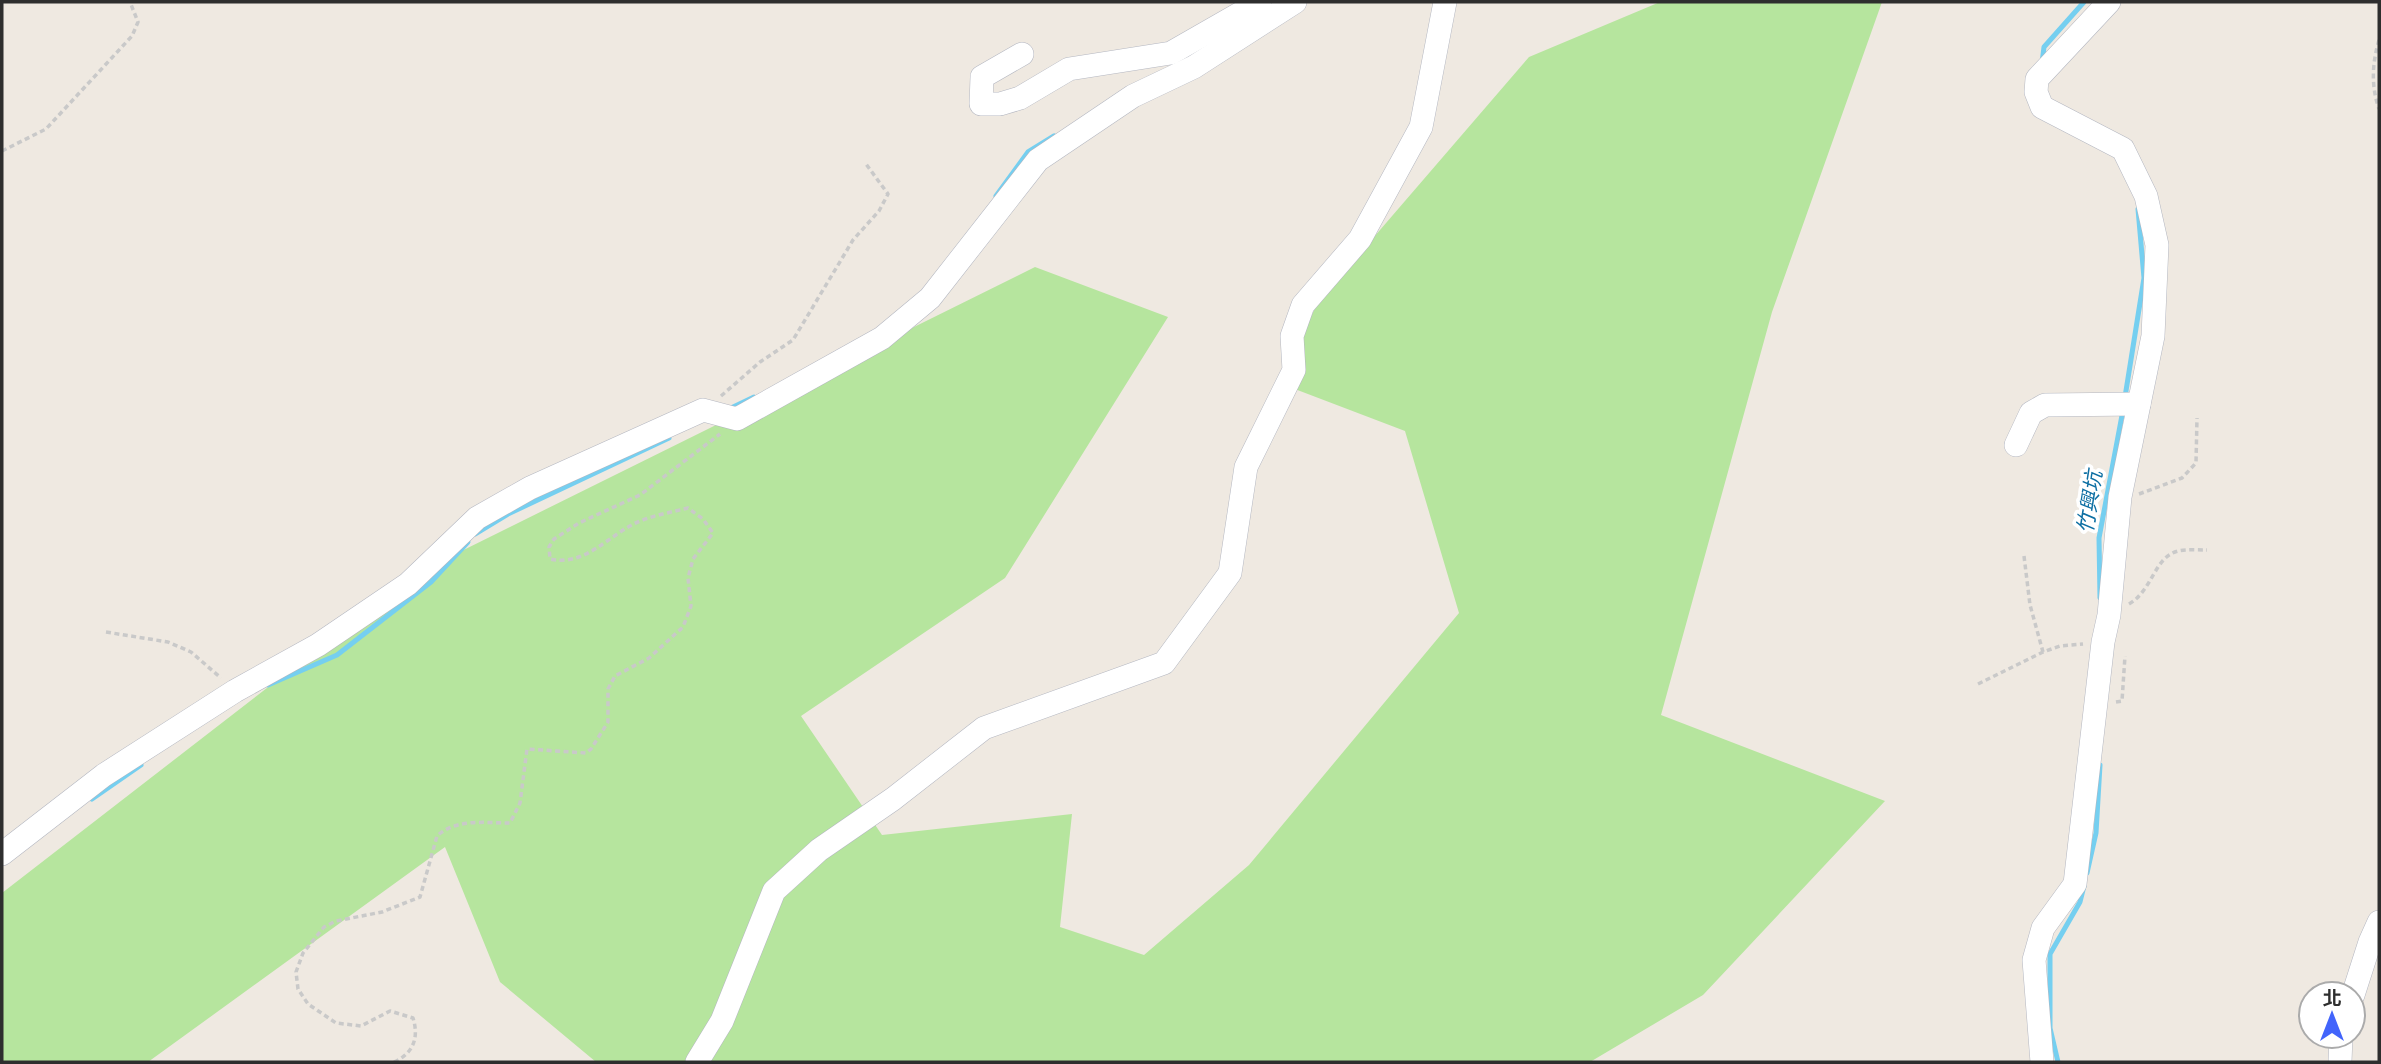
<svg xmlns="http://www.w3.org/2000/svg" width="2381" height="1064" viewBox="0 0 2381 1064" font-family="'Noto Sans','Noto Sans TC',sans-serif">
  <style>
    .green { fill: #b6e59e }
    .lines { fill: none; stroke-linecap: round; stroke-linejoin: round }
    .stream { stroke: #75cff0; stroke-width: 5 }
    .minor-casing { stroke: #b4b7c1; stroke-width: 24 }
    .path { stroke: #c9c9c9; stroke-width: 3.5; stroke-dasharray: 5 3.5; stroke-linecap: butt }
    .minor { stroke: #fff; stroke-width: 23 }
    .labels { text-anchor: middle; stroke-width: 7; stroke-linejoin: round; paint-order: stroke }
    .water-label { font-size: 21px; font-style: italic; fill: #0d6fa3; stroke: #fff }
  </style>
  <rect width="100%" height="100%" fill="#efe9e1"/>
  <!-- green -->
  <polygon class="green" points="1660,2 1882,2 1772,312 1661,715 1885,801 1703,995 1590,1062 596,1062 500,982 445,847 148,1062 2,1062 2,893 413,575 1035,267 1168,317 1005,578 801,716 882,835 1072,814 1060,927 1144,955 1249,865 1459,613 1405,431 1279,383 1318,302 1529,57"/>
  <g class="lines">
    <!-- stream -->
    <g class="stream">
      <polyline points="2042,63 2044,47 2084,2"/>
      <polyline points="996,196 1028,152 1054,136"/>
      <polyline points="2125,397 2144,278 2138,209"/>
      <polyline points="729,409 754,397"/>
      <polyline points="475,534 508,514 669,438"/>
      <polyline points="2100,598 2099,538 2123,410"/>
      <polyline points="268,685 337,655 431,582 468,542"/>
      <polyline points="92,799 141,765"/>
      <polyline points="2087,873 2096,833 2100,765"/>
      <polyline points="2058,1062 2050,1028 2050,954 2080,902 2084,886"/>
    </g>
    <defs>
      <g id="minor">
        <polyline points="1022,54 982,77 981,104 1000,104 1020,98 1069,69 1171,53 1260,2"/>
        <polyline points="2016,445 2031,413 2045,405 2139,404"/>
        <polyline points="2,854 104,775 235,691 318,645 408,584 477,518 530,488 703,410 737,419 882,338 930,298 1038,160 1133,96 1194,67 1295,2"/>
        <polyline points="2353,995 2370,942 2379,922"/>
        <polyline points="697,1062 722,1021 774,891 819,850 893,799 984,728 1164,663 1230,573 1246,467 1294,370 1292,336 1303,305 1360,239 1421,127 1445,2"/>
        <polyline points="2042,1062 2034,960 2043,928 2075,884 2103,642 2109,615 2120,497 2153,336 2157,245 2146,196 2123,149 2042,107 2036,92 2037,79 2109,2"/>
        <polyline points="2340,1062 2341,1036"/>
      </g>
    </defs>
    <!-- minor casing -->
    <use href="#minor" class="minor-casing"/>
    <!-- path -->
    <g class="path">
      <path d="M 2379,40 C 2372,64 2371,86 2379,109"/>
      <polyline points="2,151 46,129 132,36 138,22 130,2"/>
      <polyline points="721,396 760,362 793,340 853,240 879,211 888,194 866,164"/>
      <polyline points="2139,494 2182,478 2196,463 2197,418"/>
      <polyline points="2024,556 2030,605 2043,652"/>
      <path d="M 2129,604 C 2153,590 2154,557 2178,551 C 2187,549 2198,550 2207,550"/>
      <polyline points="106,632 168,642 191,652 221,678"/>
      <polyline points="1978,684 2043,652 2060,646 2083,644"/>
      <polyline points="2116,702 2122,701 2125,656"/>
      <path d="M 394,1062 C 414,1053 419,1037 413,1018 L 390,1011 L 361,1026 L 336,1023 L 308,1004 L 298,989 L 296,972 L 303,953 L 324,927 L 336,921 L 382,912 L 420,897 L 437,836 C 456,818 486,823 510,823 L 520,803 L 527,749 L 586,753 L 591,749 L 608,722 L 608,689 L 615,676 L 649,658 L 683,627 L 691,606 L 688,578 L 693,559 L 713,533 L 703,519 L 688,508 C 672,512 655,515 640,521 C 609,534 586,567 550,559 L 549,547 L 554,539 L 579,523 L 640,495 L 720,434"/>
    </g>
    <!-- minor -->
    <use href="#minor" class="minor"/>
  </g>
  <g class="labels">
    <!-- water labels -->
    <g class="water-label">
      <text transform="translate(2090 502) rotate(-81)" y="7">竹興坑</text>
    </g>
  </g>
  <!-- border -->
  <rect width="2381" height="1064" fill="none" stroke="#2e2e2e" stroke-width="7"/>
  <!-- north arrow -->
  <g transform="translate(2332 1015)"><circle r="33" fill="#ffffff" stroke="#ababab" stroke-width="2"/>
  <path d="M0-5L12 26L0 18L-12 26Z" fill="#4264fb"/>
  <text y="-10" font-size="19" font-weight="bold" text-anchor="middle" fill="#2e2e2e">北</text>
  </g>
</svg>
